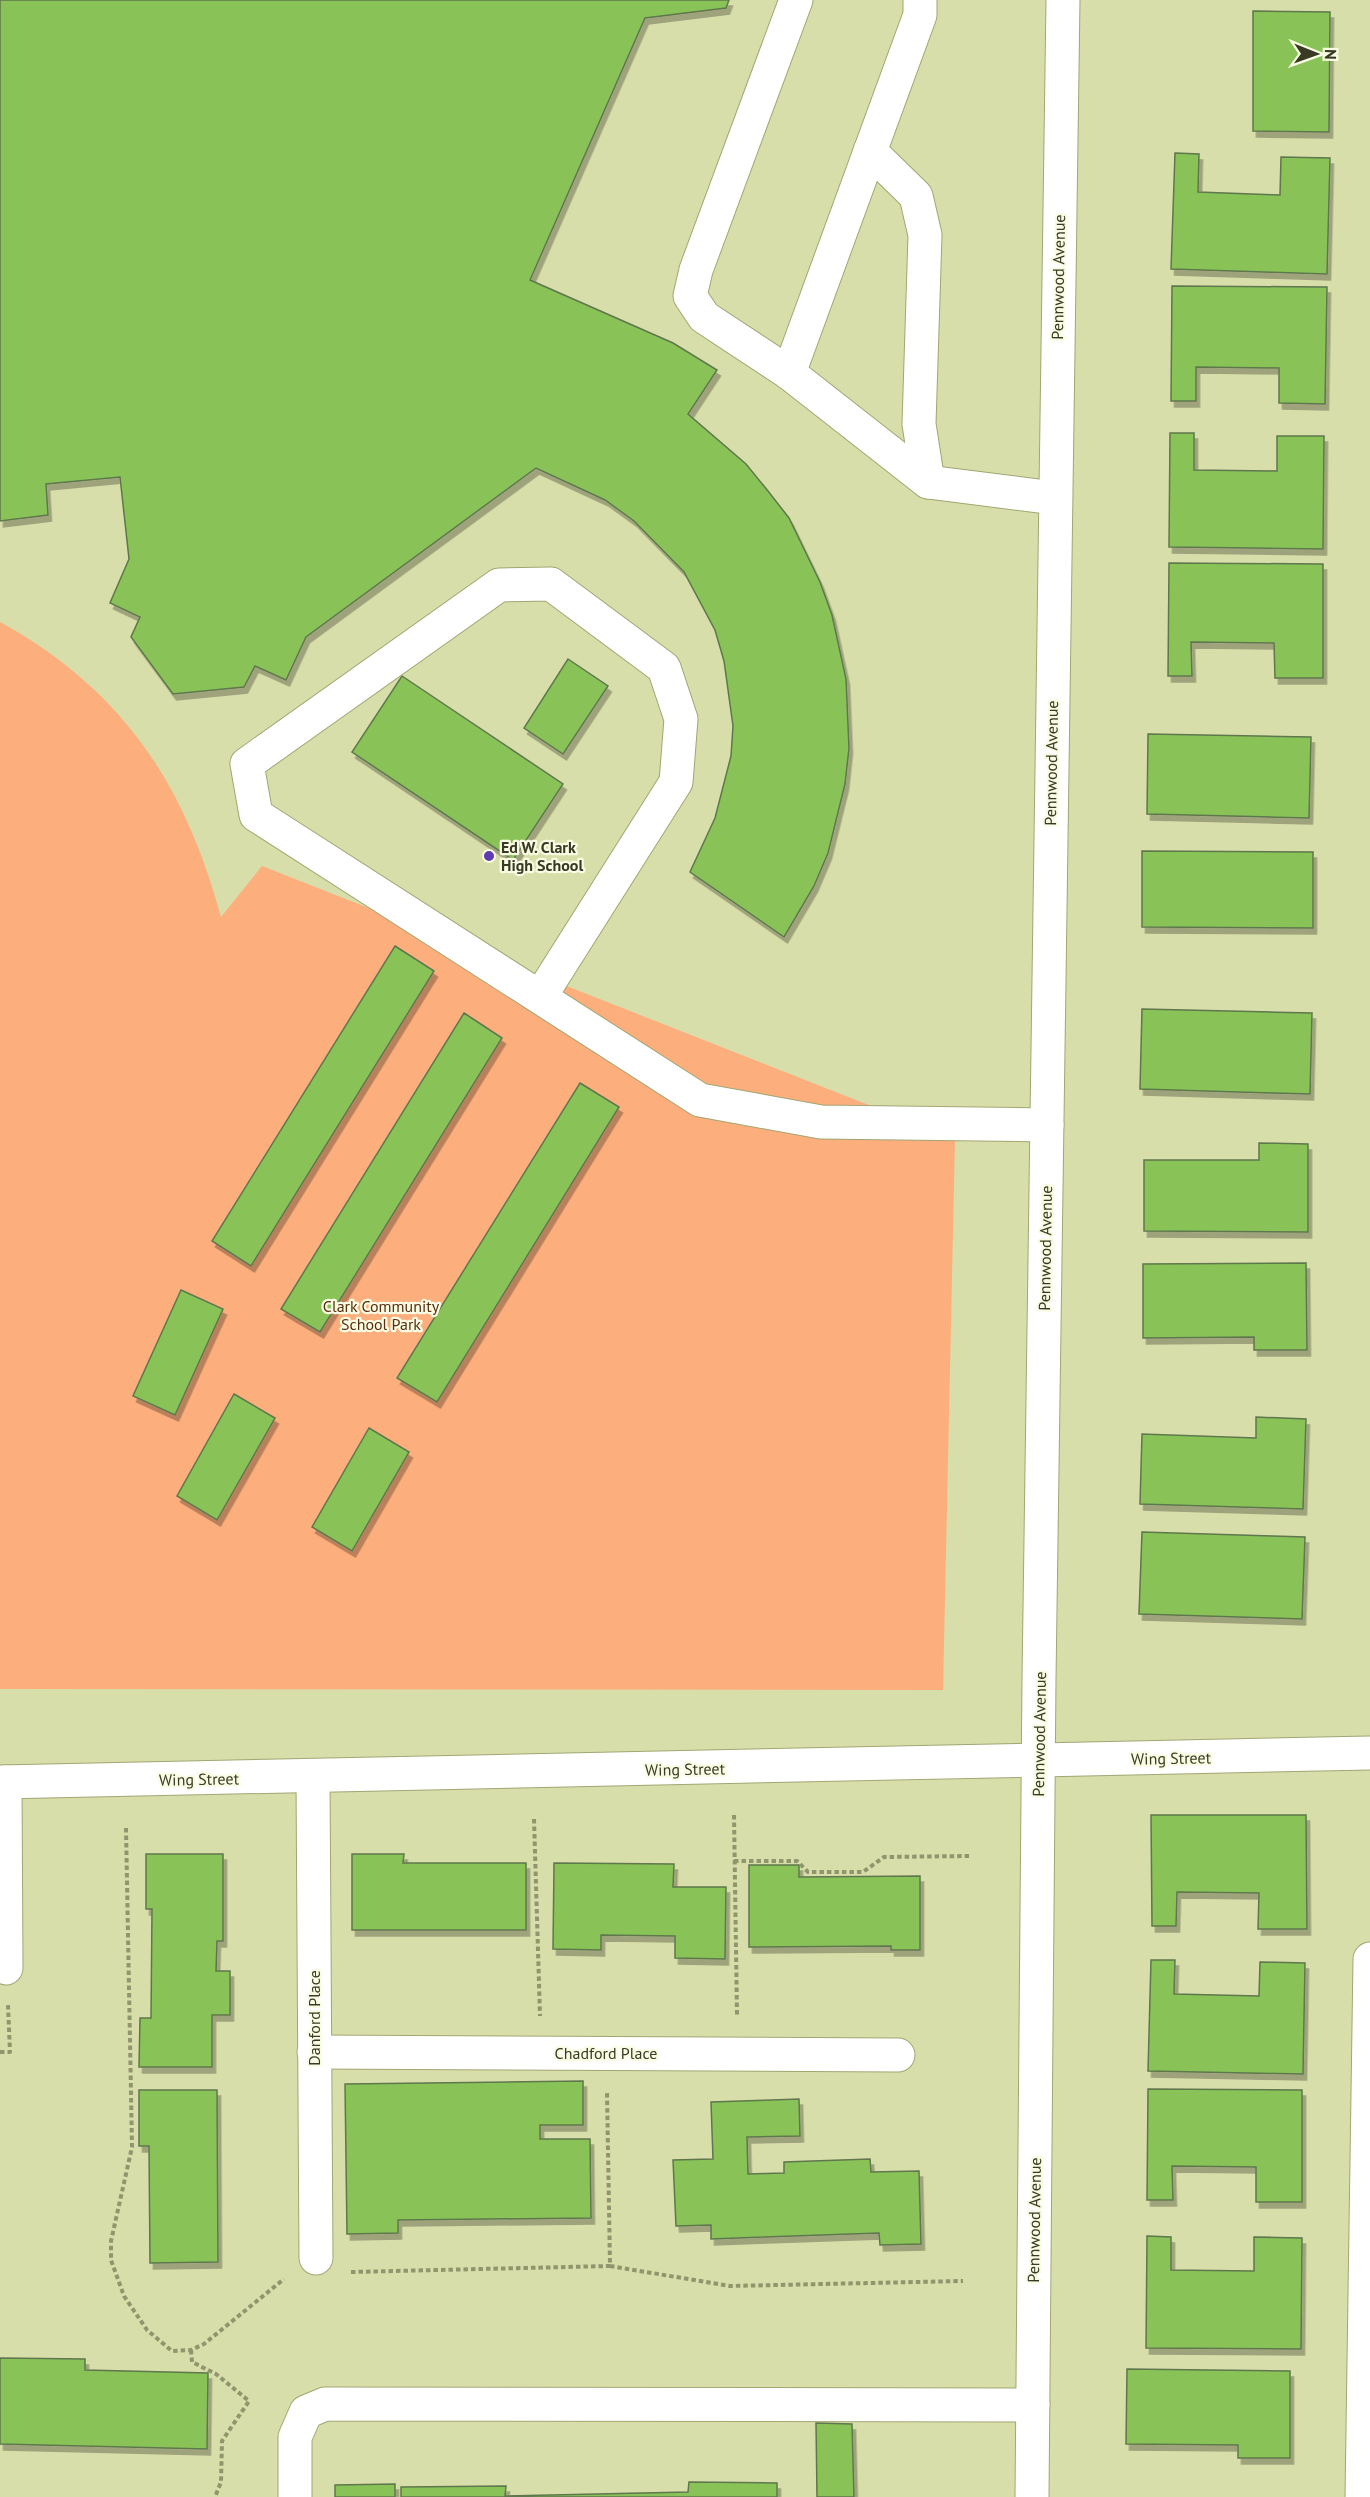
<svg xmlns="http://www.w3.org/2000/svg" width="1370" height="2497" viewBox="0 0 1370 2497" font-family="'PT Sans',sans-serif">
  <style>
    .green { fill: #fcae7d }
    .building { fill: #89c358; stroke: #5f774d; stroke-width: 1.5; filter: url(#shadow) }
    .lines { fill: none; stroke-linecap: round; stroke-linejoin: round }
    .minor-casing { stroke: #a1a673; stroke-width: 35 }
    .path { stroke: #91956e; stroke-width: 4; stroke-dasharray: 4.5 3; stroke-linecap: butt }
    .minor { stroke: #fff; stroke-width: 33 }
    .poi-dot { fill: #603ab2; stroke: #f9fce2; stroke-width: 2 }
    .labels { text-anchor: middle; stroke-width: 4.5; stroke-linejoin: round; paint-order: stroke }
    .street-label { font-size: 16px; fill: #383a24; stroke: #f9fce2 }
    .poi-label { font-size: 16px; font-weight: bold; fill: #383a24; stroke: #f9fce2; text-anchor: start }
    .park-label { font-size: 16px; fill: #572e11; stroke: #f9fce2 }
  </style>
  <defs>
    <filter id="shadow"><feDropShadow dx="3.5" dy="6" stdDeviation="0" flood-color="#0004"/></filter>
  </defs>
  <rect width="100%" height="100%" fill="#d8dea9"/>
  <!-- green -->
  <path class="green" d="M 0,622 C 122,689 185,784 221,917 L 262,866 L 955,1139 L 943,1690 L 0,1689 Z"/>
  <!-- building -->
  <g class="building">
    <polygon points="0,0 729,0 726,8 645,18 530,280 673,343 717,370 688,414 746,464 768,491 789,518 820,582 832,615 846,679 849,748 845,784 828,853 814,886 784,937 690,872 715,818 731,756 733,726 724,661 715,630 684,572 634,521 605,500 536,468 306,637 286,680 255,666 244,687 173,694 131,637 140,617 110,603 129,559 120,477 46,484 48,515 0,521"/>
    <polygon points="1253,11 1330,12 1329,132 1253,131"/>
    <polygon points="1175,153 1199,154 1198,192 1280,195 1281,157 1330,158 1327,274 1171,269"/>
    <polygon points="1172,286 1327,287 1325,404 1279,403 1279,368 1196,367 1196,401 1171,401"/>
    <polygon points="1170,433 1194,433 1194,470 1277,471 1277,436 1324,436 1323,549 1169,547"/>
    <polygon points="1169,563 1323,564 1323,678 1275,678 1274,643 1191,642 1192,676 1168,676"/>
    <polygon points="568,659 608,686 563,754 524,728"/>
    <polygon points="402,676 563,784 513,860 352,752"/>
    <polygon points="1148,734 1311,737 1309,818 1147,814"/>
    <polygon points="1142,851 1313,852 1313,928 1142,927"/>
    <polygon points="395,946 434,971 251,1266 212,1241"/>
    <polygon points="1142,1009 1312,1013 1310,1094 1140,1089"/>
    <polygon points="464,1013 502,1038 320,1332 281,1309"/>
    <polygon points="580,1083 619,1107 437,1402 397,1378"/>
    <polygon points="1259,1143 1308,1144 1308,1232 1144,1231 1144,1160 1259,1160"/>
    <polygon points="1306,1263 1307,1350 1254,1350 1254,1337 1143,1338 1143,1264"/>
    <polygon points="181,1290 223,1309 175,1415 133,1396"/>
    <polygon points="234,1394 275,1418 217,1520 177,1496"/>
    <polygon points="1256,1417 1306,1419 1303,1509 1140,1504 1142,1434 1256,1438"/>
    <polygon points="369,1428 409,1452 352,1551 312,1527"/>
    <polygon points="1142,1532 1305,1537 1302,1619 1139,1614"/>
    <polygon points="1151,1815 1306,1815 1307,1929 1258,1929 1259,1893 1177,1892 1176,1926 1152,1926"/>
    <polygon points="146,1854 223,1854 223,1941 217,1941 216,1971 230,1971 230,2015 212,2015 212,2067 139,2067 140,2018 151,2018 152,1909 146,1909"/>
    <polygon points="352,1854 404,1854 403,1863 526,1863 526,1930 352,1930"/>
    <polygon points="554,1863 674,1864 673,1887 726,1887 725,1959 675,1958 675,1936 601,1935 601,1950 553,1949"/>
    <polygon points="749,1865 799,1865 799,1877 920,1876 920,1950 891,1950 891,1946 749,1947"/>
    <polygon points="1151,1960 1175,1960 1174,1994 1259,1996 1260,1962 1305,1963 1303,2074 1148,2071"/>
    <polygon points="583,2081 583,2125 540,2125 540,2139 590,2139 591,2218 398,2220 398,2233 347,2234 345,2084"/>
    <polygon points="1148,2089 1302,2090 1302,2202 1256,2202 1256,2167 1172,2166 1173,2200 1147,2200"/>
    <polygon points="139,2090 217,2090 218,2262 150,2263 149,2146 139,2146"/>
    <polygon points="799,2099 800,2136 747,2137 748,2174 784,2173 784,2162 870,2159 871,2172 919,2171 921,2244 880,2245 879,2233 711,2239 711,2225 676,2226 673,2160 713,2159 711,2102"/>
    <polygon points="1147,2236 1171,2237 1171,2270 1254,2271 1254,2237 1302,2238 1301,2349 1146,2348"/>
    <polygon points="0,2358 85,2359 85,2370 208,2373 207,2449 0,2444"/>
    <polygon points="1127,2369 1290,2371 1290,2458 1238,2458 1238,2445 1126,2444"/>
    <polygon points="816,2423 852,2424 854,2497 817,2497"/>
    <polygon points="689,2482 777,2483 777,2497 401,2497 401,2487 506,2486 505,2496 688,2492"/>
    <polygon points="395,2484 395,2497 335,2497 335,2485"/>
  </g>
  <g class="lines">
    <defs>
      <g id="minor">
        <polyline points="796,0 696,270 690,296 704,317 789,373 928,482 1054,498"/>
        <polyline points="870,151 916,196 925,235 919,424 928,482"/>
        <polyline points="789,373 920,15 920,0"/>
        <polyline points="540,997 676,782 681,719 664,668 551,584 499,585 247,764 256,815 700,1100 821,1122 1047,1125"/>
        <polyline points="313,1778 316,2258"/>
        <polyline points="0,1782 1370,1753"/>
        <polyline points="5,1782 6,1968"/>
        <polyline points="314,2052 898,2055"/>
        <polyline points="295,2497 295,2437 306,2412 325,2404 1033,2405"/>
        <polyline points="1032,2497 1039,1679 1063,0"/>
        <polyline points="1362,2497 1370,1959"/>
      </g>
    </defs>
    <!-- minor casing -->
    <use href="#minor" class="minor-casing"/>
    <!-- path -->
    <g class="path">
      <polyline points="734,1815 737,2015"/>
      <polyline points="534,1819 540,2016"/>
      <polyline points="126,1828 132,2147 111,2241 111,2260 124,2296 147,2330 172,2351 191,2350 204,2344 284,2279"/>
      <polyline points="734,1861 797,1861 808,1872 863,1872 884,1857 969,1856"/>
      <polyline points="0,2052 10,2052 8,2005"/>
      <polyline points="610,2266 730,2286 963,2281"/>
      <polyline points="351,2272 610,2266 607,2092"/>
      <polyline points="191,2350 192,2362 216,2374 249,2401 222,2441 221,2482 215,2497"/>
    </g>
    <!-- minor -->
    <use href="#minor" class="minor"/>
  </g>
  <!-- markers -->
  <circle class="poi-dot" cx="489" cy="856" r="6"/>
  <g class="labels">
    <!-- street labels -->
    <g class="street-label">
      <text transform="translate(1058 277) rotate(-89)" y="6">Pennwood Avenue</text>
      <text transform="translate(1051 763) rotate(-89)" y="6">Pennwood Avenue</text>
      <text transform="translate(1045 1248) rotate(-89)" y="6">Pennwood Avenue</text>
      <text transform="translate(1039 1734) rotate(-89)" y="6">Pennwood Avenue</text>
      <text transform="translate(1171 1758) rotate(-1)" y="6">Wing Street</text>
      <text transform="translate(685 1769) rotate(-1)" y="6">Wing Street</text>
      <text transform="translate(199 1779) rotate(-1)" y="6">Wing Street</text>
      <text transform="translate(314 2018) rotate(-90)" y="6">Danford Place</text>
      <text x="606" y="2059">Chadford Place</text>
      <text transform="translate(1034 2220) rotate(-89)" y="6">Pennwood Avenue</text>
    </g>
    <!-- poi labels -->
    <g class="poi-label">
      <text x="501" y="853">Ed W. Clark<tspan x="501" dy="18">High School</tspan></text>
    </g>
    <!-- park labels -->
    <g class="park-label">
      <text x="381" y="1312">Clark Community<tspan x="381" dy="18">School Park</tspan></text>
    </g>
  </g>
  <!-- north arrow -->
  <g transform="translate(1316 54) rotate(91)" stroke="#f9fce2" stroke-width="4.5" paint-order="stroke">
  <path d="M0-4.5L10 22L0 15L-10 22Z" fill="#383a24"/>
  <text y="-9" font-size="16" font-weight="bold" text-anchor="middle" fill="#383a24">N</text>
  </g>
</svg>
